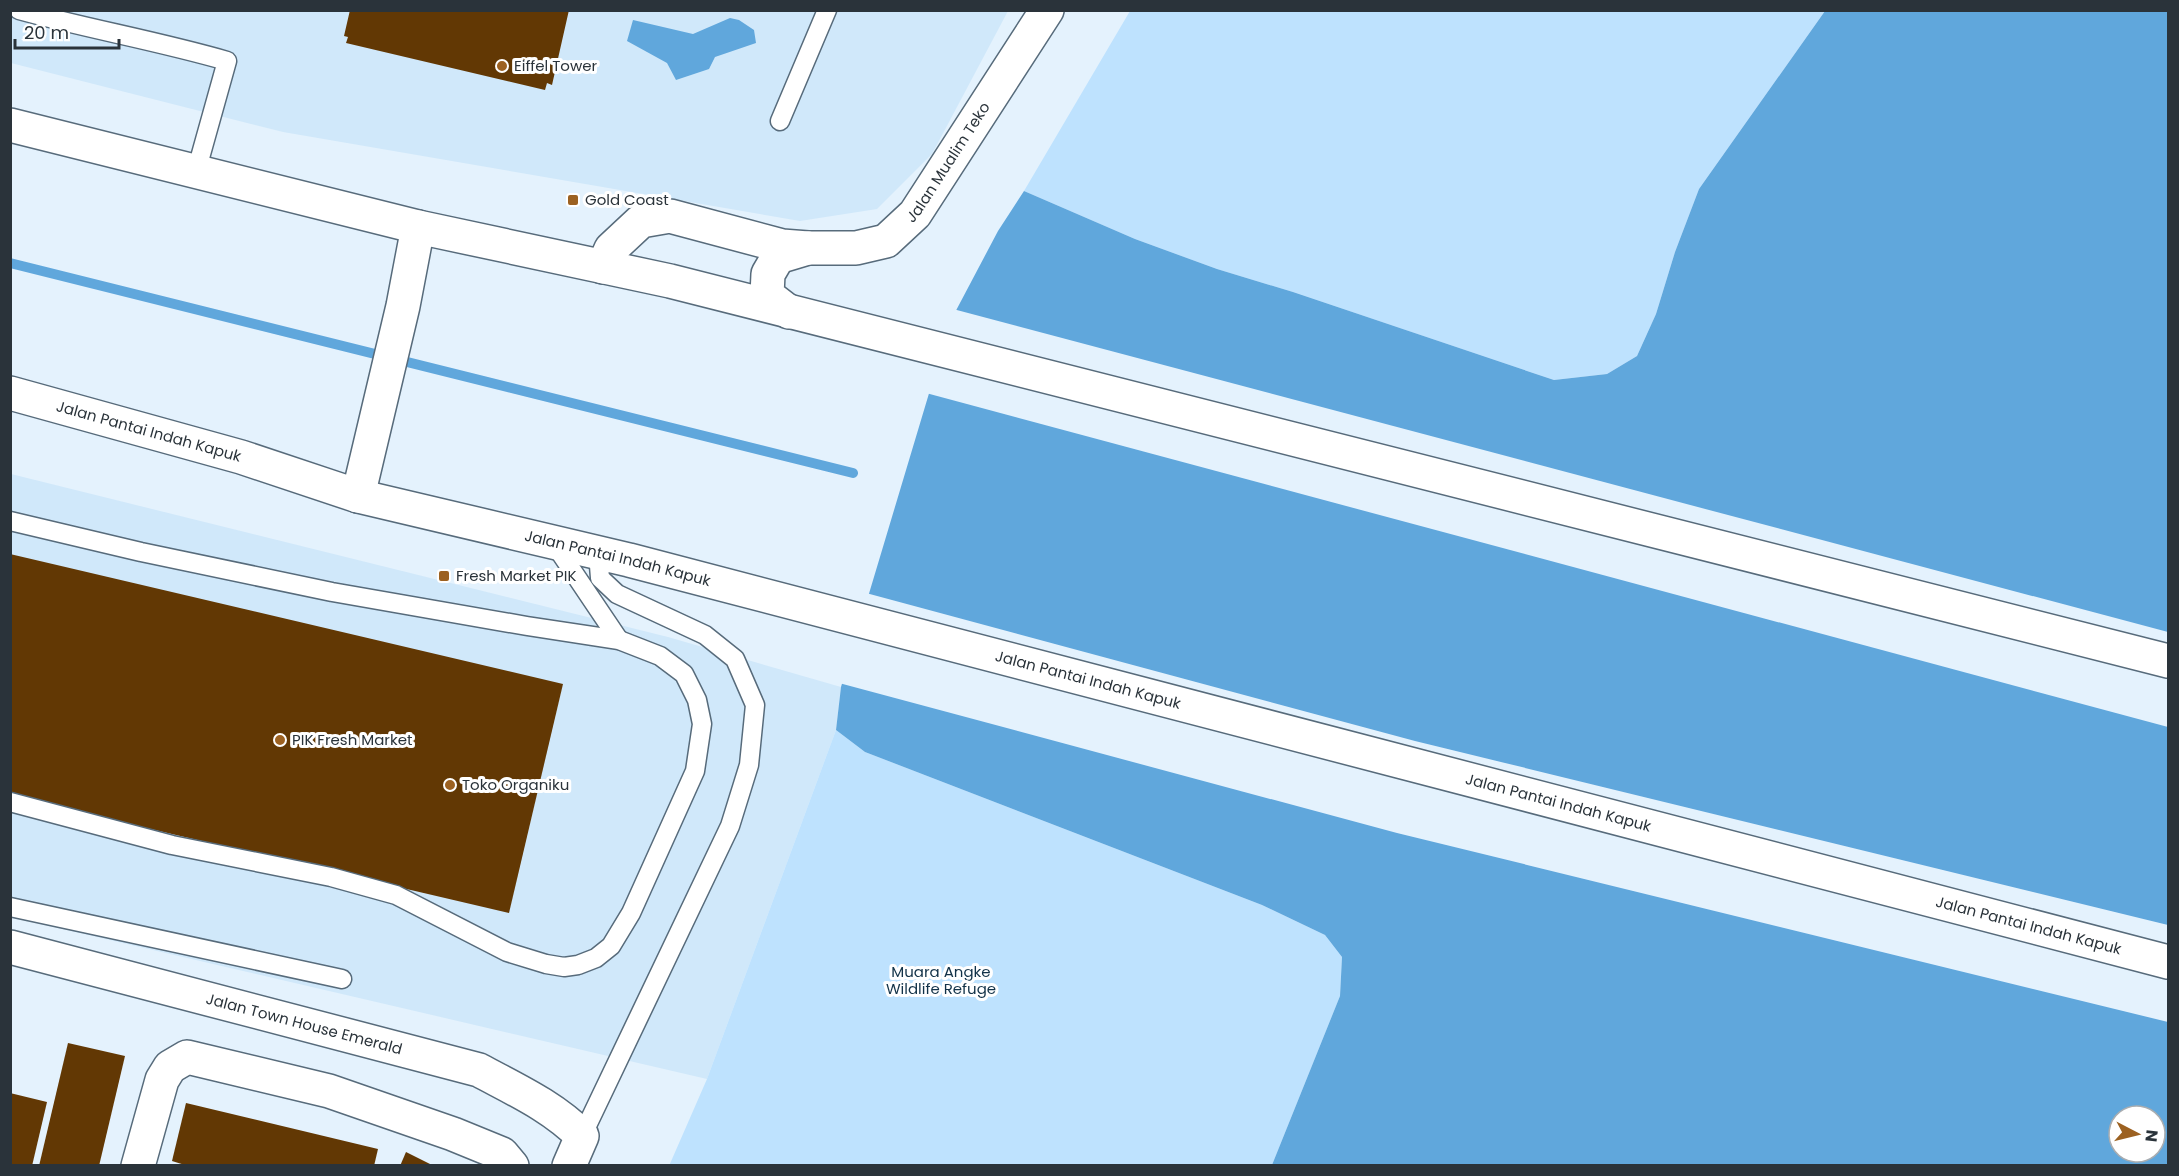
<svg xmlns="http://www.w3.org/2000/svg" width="2179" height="1176" viewBox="0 0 2179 1176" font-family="Poppins,sans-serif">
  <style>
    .built { fill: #d0e8fa }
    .green { fill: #bee2fe }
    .water { fill: #60a7dc; fill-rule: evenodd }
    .pier { fill: #e4f2fd }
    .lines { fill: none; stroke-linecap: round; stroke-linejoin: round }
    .stream { stroke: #60a7dc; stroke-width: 10 }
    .building { fill: #623804 }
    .service-casing { stroke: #576b7b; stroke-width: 21 }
    .minor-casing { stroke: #576b7b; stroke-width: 36 }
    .secondary-casing { stroke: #576b7b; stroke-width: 36 }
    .service { stroke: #fff; stroke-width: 18 }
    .minor { stroke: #fff; stroke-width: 33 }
    .secondary { stroke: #fff; stroke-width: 33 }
    .poi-dot { fill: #9c6121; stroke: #fff; stroke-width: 2 }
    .labels { text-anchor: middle; stroke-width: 6; stroke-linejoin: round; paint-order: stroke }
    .poi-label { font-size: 15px; fill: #2a333a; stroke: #fff; text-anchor: start }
    .street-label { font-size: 15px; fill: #2a333a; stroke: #fff }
    .park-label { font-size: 15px; fill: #123248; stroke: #fff }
  </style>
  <rect width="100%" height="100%" fill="#e4f2fd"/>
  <!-- built -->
  <g class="built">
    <polygon points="10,11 1008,11 932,154 877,209 800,221 283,132 11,63"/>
    <polygon points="11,474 668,637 841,687 836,730 707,1079 11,917"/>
  </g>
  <!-- green -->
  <g class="green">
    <polygon points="1130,11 1825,11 1699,189 1675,252 1656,314 1637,356 1607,374 1554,380 1293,292 1217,269 1135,239 1024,191"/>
    <polygon points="836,730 865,752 1262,905 1325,935 1342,957 1340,996 1272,1165 669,1166 707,1079"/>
  </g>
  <!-- water -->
  <g class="water">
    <path d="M 1825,11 L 2168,11 L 2168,1165 L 1272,1165 L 1340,996 L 1342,957 L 1325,935 L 1262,905 L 865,752 L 836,730 L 841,687 L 951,320 L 998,231 L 1024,191 L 1135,239 L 1217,269 L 1293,292 L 1554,380 L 1607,374 L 1637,356 L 1656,314 L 1675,252 L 1699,189 ZM 2119,1116 L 2155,1116 L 2155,1152 L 2119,1152 Z"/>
    <polygon points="730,18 739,20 754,30 756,43 715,57 709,69 676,80 667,63 627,41 633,20 693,34"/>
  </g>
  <!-- pier -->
  <g class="pier">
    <polygon points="953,309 2168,632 2168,727 926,393 948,319"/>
    <polygon points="866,593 1415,741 2168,925 2168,1022 1397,833 839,683"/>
  </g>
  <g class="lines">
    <!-- stream -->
    <polyline class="stream" points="10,263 853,473"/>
  </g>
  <!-- building -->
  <g class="building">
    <polygon points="350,10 569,10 552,85 547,83 545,90 346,43 348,37 344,36"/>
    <polygon points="10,554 563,684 509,913 10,796"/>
    <polygon points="68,1043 125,1056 99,1166 39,1166"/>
    <polygon points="10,1093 47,1102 32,1166 10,1166"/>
    <polygon points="186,1103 378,1149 374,1166 188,1166 172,1161"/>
    <polygon points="406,1152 434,1166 400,1166"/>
  </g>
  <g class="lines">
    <defs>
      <g id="service">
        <path d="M 19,10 C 88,29 158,41 227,61 L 196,172"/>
        <polyline points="780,121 827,10"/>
        <polyline points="10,521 141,552 332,592 527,626 619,640 660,656 684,674 697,700 702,724 695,771 631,913 611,946 596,958 578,965 564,967 546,964 507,952 396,895 331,877 172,845 10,802"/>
        <polyline points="553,542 619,640"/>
        <polyline points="10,907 342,979"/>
        <polyline points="582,1136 730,826 749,765 755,705 735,659 705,635 617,594 600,578 598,553"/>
      </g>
      <g id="minor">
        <path id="s1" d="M 603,267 L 611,249 L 641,221 L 670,216 L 782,246 L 808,248 L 856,248 L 886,241 L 915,214 L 1047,10"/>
        <polyline points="789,312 767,295 768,274 778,257 808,248"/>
        <path id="s2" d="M 10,947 L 479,1070 C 516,1090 552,1106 582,1136 L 569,1166"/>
        <polyline points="138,1166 162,1080 170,1067 187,1057 329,1091 453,1134 502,1154 512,1166"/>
      </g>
      <g id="secondary">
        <polyline points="10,125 418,227 670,281 2168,661"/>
        <path id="s3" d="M 10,393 L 241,457 L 358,496 L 629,560 L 2168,962"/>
        <polyline points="358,496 403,306 418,227"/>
      </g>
    </defs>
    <!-- service casing -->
    <use href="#service" class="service-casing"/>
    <!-- minor casing -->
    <use href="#minor" class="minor-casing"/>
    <!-- secondary casing -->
    <use href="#secondary" class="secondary-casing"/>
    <!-- service -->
    <use href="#service" class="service"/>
    <!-- minor -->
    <use href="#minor" class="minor"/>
    <!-- secondary -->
    <use href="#secondary" class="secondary"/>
  </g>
  <!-- markers -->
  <g class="poi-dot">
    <circle cx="502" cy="66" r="6"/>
    <rect x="567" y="194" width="12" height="12" rx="3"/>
    <rect x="438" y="570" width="12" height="12" rx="3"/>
    <circle cx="280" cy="740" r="6"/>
    <circle cx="450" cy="785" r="6"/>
  </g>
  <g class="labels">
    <!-- poi labels -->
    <g class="poi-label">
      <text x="514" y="71">Eiffel Tower</text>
      <text x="585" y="205">Gold Coast</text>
      <text x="456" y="581">Fresh Market PIK</text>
      <text x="292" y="745">PIK Fresh Market</text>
      <text x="462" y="790">Toko Organiku</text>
    </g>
    <!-- street labels -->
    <g class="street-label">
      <text dy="5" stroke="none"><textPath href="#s1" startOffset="412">Jalan Mualim Teko</textPath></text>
      <text dy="5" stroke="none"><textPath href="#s3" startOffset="144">Jalan Pantai Indah Kapuk</textPath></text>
      <text dy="5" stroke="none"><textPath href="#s3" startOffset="630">Jalan Pantai Indah Kapuk</textPath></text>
      <text dy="5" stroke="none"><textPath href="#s3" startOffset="1116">Jalan Pantai Indah Kapuk</textPath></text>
      <text dy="5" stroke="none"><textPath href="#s3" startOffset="1602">Jalan Pantai Indah Kapuk</textPath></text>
      <text dy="5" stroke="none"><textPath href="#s3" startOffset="2088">Jalan Pantai Indah Kapuk</textPath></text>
      <text dy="5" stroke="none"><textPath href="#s2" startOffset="304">Jalan Town House Emerald</textPath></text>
    </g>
    <!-- park labels -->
    <g class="park-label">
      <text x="941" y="977">Muara Angke<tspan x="941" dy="17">Wildlife Refuge</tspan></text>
    </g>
  </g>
  <!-- border -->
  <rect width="2179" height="1176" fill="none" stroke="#2a333a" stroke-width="24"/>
  <!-- north arrow -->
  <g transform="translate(2137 1134) rotate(97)"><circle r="28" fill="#ffffff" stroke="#aaadb0" stroke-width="1.5"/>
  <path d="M0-4.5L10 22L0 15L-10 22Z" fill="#9c6121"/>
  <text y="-9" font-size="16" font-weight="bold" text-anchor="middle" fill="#2a333a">N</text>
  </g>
  <!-- scale -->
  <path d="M15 39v9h104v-9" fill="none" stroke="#2a333a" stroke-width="3"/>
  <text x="24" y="39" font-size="18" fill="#2a333a" stroke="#ffffff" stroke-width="4.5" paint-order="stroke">20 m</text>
</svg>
